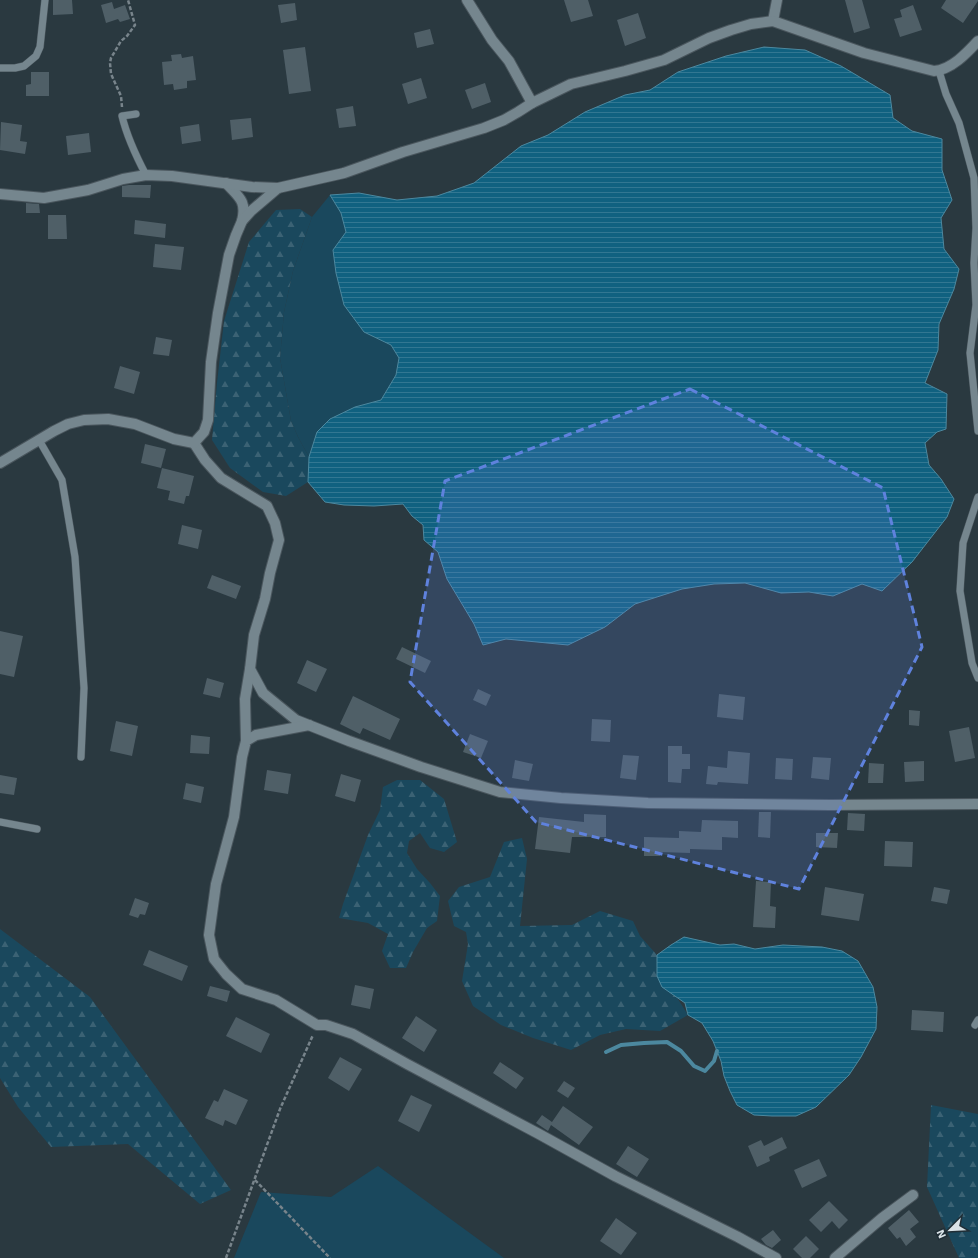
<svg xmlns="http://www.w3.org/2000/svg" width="978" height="1258" viewBox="0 0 978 1258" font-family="'Work Sans',sans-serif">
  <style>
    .grass { fill: #1a485d }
    .forest { fill: url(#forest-firs) }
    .water { fill: url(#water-rules); stroke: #4c889f }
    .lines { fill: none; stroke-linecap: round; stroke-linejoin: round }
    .stream { stroke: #4c889f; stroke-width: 4 }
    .building { fill: #4f5f67 }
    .service-casing { stroke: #4a565d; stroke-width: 8 }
    .minor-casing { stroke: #4a565d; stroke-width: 12 }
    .path { stroke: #78848b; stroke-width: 2.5; stroke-dasharray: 4 2; stroke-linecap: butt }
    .service { stroke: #75868e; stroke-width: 7 }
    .minor { stroke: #75868e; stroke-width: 10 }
    .marked { fill: #5f82dd; fill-opacity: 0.2; stroke: #5f82dd; stroke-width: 3; stroke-dasharray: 8 5; stroke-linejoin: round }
  </style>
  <defs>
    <pattern id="forest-firs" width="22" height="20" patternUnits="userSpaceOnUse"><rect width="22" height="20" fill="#1a485d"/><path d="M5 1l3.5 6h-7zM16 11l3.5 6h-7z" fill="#3b6274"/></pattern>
    <pattern id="water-rules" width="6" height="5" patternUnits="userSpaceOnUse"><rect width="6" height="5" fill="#106180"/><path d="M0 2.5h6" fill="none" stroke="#327792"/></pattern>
  </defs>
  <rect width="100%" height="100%" fill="#2a3940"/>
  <!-- grass -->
  <g class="grass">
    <polygon points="330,195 341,213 346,232 333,250 336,273 344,305 364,332 391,345 399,358 396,375 381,400 355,407 317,432 309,457 298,437 291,421 280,358 284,312 293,271 312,217"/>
    <polygon points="378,1166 504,1258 234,1258 261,1192 331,1197"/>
  </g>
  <!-- forest -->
  <g class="forest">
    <polygon points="300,209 312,217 293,271 284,312 280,358 291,421 298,437 309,457 308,482 286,496 263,492 230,468 212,440 217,383 224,321 249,242 276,210"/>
    <polygon points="397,780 420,780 444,799 457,842 444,852 430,848 420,833 409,841 407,853 417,869 430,883 440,896 437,921 427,928 413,952 406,968 390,968 382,951 388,934 368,923 339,918 343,904 368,835 380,810 383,787"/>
    <polygon points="522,838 527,859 520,926 572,925 600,911 633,921 640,936 657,955 657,976 662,987 676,996 688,1015 660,1031 626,1029 600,1035 571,1050 533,1038 501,1025 473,1006 462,981 468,944 466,932 454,926 448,901 459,887 490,877 504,842"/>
    <polygon points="0,929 90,997 231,1190 200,1204 128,1144 51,1147 18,1107 0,1078"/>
    <polygon points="931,1105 978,1114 978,1258 959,1258 927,1187"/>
  </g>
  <!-- water -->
  <g class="water">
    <polygon points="764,47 805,50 841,66 890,95 893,118 912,131 942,139 942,170 952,200 941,218 944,249 959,269 954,289 939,324 938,350 925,383 947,394 946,429 937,432 925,443 929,465 941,479 954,499 947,517 912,562 882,591 862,584 833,596 809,592 781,593 745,583 714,584 682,589 635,604 605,627 568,645 506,639 483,645 474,624 447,579 438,552 424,540 423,525 412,516 403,504 374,506 344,505 325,502 308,482 309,457 317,432 330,419 355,407 381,400 396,375 399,358 391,345 364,332 344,305 336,273 333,250 346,232 341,213 330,195 359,193 397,200 437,196 474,183 521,146 548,135 585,112 625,95 650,90 678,72 726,56"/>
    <polygon points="684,937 720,945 734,944 755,949 783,945 822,947 842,951 858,961 873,987 877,1007 876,1029 861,1057 849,1075 816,1107 796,1116 772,1116 754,1115 737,1105 730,1091 724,1076 721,1061 713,1041 702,1023 688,1015 685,1003 662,987 657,976 657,955 671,945"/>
  </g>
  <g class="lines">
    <!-- stream -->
    <polyline class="stream" points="606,1052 621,1045 644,1043 667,1042 681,1051 694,1066 705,1071 714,1061 717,1051"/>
  </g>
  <!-- building -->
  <g class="building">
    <polygon points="53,0 72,0 73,14 53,15"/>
    <polygon points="564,0 588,0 593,16 571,22"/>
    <polygon points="845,0 862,0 870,28 854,33"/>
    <polygon points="946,0 978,0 978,1 963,23 941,8"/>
    <polygon points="112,2 114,9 125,5 130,19 120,22 118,19 106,23 101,5"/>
    <polygon points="295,3 297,20 281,23 278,5"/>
    <polygon points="913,5 922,30 900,37 894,19 902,17 900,10"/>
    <polygon points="638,13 646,38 625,46 617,20"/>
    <polygon points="430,29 434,44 417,48 414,33"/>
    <polygon points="305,47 311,91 289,94 283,50"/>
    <polygon points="181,54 182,58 193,56 196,80 187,81 187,88 174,90 173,84 164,85 162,62 172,61 171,55"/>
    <polygon points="31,72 49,72 49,96 26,96 26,85 31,84"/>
    <polygon points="421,78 427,98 408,104 402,84"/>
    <polygon points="485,83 491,102 472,109 465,90"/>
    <polygon points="353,106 356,126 339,128 336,109"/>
    <polygon points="251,118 253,137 232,140 230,120"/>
    <polygon points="1,122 22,125 20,141 27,142 25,154 0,150"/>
    <polygon points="199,124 201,141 182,144 180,127"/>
    <polygon points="89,133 91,152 68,155 66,136"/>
    <polygon points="129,185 151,185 150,198 122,197 122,186"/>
    <polygon points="26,203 39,204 40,213 26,213"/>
    <polygon points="48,215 66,215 67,239 48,239"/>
    <polygon points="135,220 166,224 165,238 134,234"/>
    <polygon points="155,244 184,247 181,270 153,267"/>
    <polygon points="156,337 172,340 169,356 153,354"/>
    <polygon points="120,366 140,372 134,394 114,388"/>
    <polygon points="145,444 166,449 161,468 141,463"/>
    <polygon points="162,468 194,476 189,496 186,496 184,504 168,500 170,491 157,488"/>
    <polygon points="182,525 202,530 198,549 178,544"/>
    <polygon points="212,575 241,586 236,599 207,588"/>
    <polygon points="0,631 23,636 14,677 0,674"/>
    <polygon points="402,647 431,661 425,673 396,659"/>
    <polygon points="307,660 327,669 316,692 297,683"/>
    <polygon points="207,678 224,683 220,698 203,694"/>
    <polygon points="478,689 491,695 486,706 473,700"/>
    <polygon points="719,694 745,697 743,720 717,717"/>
    <polygon points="353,696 400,719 390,740 363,728 360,734 340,724"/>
    <polygon points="909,710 920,711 919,726 909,725"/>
    <polygon points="592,719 611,720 610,742 591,741"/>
    <polygon points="116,721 138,726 132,756 110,751"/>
    <polygon points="969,727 975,758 955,762 949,731"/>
    <polygon points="470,734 488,741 481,758 463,752"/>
    <polygon points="191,735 210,737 209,754 190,753"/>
    <polygon points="668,746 682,746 682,754 690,754 690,769 682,769 681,783 668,782"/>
    <polygon points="728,751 750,753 748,784 718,782 717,785 706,784 708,766 727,768"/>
    <polygon points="623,755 639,756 636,780 620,778"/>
    <polygon points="813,757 831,758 829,780 811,778"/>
    <polygon points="776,758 793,759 792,780 775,779"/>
    <polygon points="515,760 533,764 529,781 512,778"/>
    <polygon points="924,761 924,781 905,782 904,762"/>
    <polygon points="869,763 884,764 883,783 868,783"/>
    <polygon points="267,770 291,774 288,794 264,790"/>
    <polygon points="341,774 361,780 355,802 335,796"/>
    <polygon points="0,775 17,778 14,795 0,793"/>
    <polygon points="186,783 204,787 201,803 183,799"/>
    <polygon points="759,812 771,812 770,838 758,837"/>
    <polygon points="848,813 865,814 864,831 847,830"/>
    <polygon points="584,814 606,815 606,837 572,837 570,853 535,849 539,817 584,822"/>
    <polygon points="702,820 738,821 738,838 722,837 722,850 690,849 690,853 660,852 660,856 644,856 644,837 679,838 679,831 701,832"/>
    <polygon points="816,833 838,833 837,848 816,847"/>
    <polygon points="885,841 913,842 912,867 884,866"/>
    <polygon points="756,881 771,882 770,906 776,907 775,928 753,927"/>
    <polygon points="825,887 864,894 859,921 821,915"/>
    <polygon points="934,887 950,890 947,904 931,901"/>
    <polygon points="135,898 149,903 145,915 140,914 138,918 129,915"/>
    <polygon points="149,950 188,966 182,981 143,965"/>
    <polygon points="355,985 374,989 370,1009 351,1005"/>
    <polygon points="210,986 230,991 227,1002 207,996"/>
    <polygon points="912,1010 944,1012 943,1032 911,1030"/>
    <polygon points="416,1016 437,1030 424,1052 402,1038"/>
    <polygon points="236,1017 270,1034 261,1053 226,1036"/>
    <polygon points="340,1057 362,1069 349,1091 328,1078"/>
    <polygon points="500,1062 524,1078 516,1089 493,1073"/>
    <polygon points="564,1081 575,1088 568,1098 557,1091"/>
    <polygon points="224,1089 248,1100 236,1125 225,1120 223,1126 205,1118 214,1100 218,1102"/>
    <polygon points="411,1095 432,1105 419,1132 398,1121"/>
    <polygon points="563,1106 593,1127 579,1145 551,1125 548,1131 536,1123 542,1115 552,1122"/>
    <polygon points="782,1137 787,1148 769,1157 770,1161 757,1167 748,1146 761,1140 764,1146"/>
    <polygon points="628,1146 649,1159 637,1177 616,1164"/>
    <polygon points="819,1159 827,1176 802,1188 794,1170"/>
    <polygon points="829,1201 848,1220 839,1229 832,1221 821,1232 809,1220"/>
    <polygon points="909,1210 919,1222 910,1229 916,1237 906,1246 900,1237 897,1239 888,1228"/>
    <polygon points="616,1218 637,1233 621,1255 600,1241"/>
    <polygon points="773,1230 781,1240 772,1248 766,1245 761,1239"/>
    <polygon points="806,1236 819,1249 810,1258 802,1258 793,1249"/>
  </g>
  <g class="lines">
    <defs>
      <g id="service">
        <polyline points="0,68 15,68 24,66 36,56 40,47 45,0"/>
        <polyline points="939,71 946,94 959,123 974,178 976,228 974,263 976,305 970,353 978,431"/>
        <path d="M 136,114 L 122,116 C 127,137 136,156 146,175"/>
        <polyline points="39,440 62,480 75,557 84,688 81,757"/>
        <polyline points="978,497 963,543 960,591 972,663 978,678"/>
        <polyline points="0,822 37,829"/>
        <polyline points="975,1025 978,1020"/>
      </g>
      <g id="minor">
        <polyline points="467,0 492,40 509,61 532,103"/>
        <polyline points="773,21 777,0"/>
        <path d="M 226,183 C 239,197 247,201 242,221"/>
        <polyline points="0,194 44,198 88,190 123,179 146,175 172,176 252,187 278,188"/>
        <polyline points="194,443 205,460 221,478 267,506 275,523 279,540 270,573 265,599 254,635 250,669 263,693 296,720 349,741 421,767 500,792 561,798 648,803 830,805 978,804"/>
        <path d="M 0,463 L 54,431 L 68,424 L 84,420 L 108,419 L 135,424 L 174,439 L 194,443 L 204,432 L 208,420 L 211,362 L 218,313 L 229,255 L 236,235 L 242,221 L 251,211 L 278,188 L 344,173 L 403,152 L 484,128 L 504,120 L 518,112 L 532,103 L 571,84 L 625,71 L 664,60 L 709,38 L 731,30 L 751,24 L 773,21 L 864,53 L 934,71 C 951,70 967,53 978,41"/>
        <polyline points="309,725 256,735 246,741 242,757 234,817 216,884 209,935 214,959 226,974 242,989 276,1000 317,1025 326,1025 353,1034 407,1064 539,1134 615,1176 738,1237 776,1258"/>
        <polyline points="246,741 245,699 250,669"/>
        <polyline points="835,1258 882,1218 913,1195"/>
      </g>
    </defs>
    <!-- service casing -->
    <use href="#service" class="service-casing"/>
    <!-- minor casing -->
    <use href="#minor" class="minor-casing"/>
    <!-- path -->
    <g class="path">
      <polyline points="122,107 121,96 111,74 110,63 111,58 121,41 127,36 135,25 128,0"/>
      <polyline points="255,1180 330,1258"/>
      <polyline points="226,1258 280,1109 313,1035"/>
    </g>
    <!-- service -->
    <use href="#service" class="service"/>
    <!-- minor -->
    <use href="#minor" class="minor"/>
  </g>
  <!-- marked area -->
  <path class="marked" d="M 690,389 L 883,488 L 922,647 L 799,889 L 536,822 L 410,682 L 445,481 Z"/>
  <!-- north arrow -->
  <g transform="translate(950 1230) rotate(246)" stroke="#202e36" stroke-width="3" paint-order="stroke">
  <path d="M0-3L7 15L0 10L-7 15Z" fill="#d9e2e7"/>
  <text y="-6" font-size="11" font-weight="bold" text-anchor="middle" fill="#d9e2e7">N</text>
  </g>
</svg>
